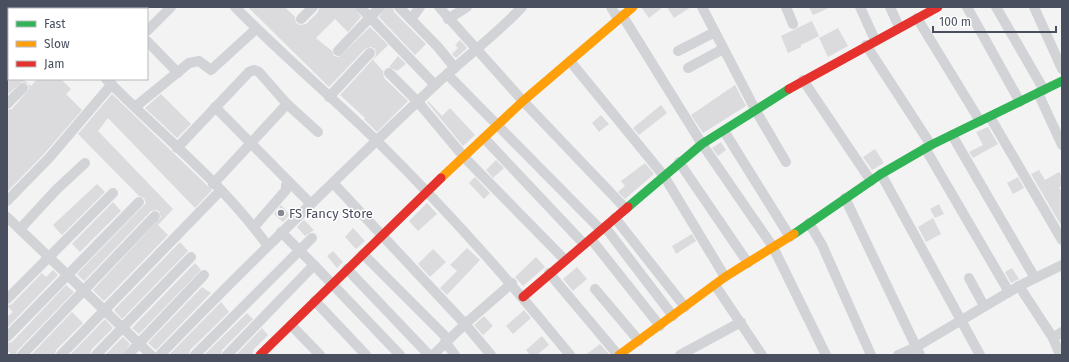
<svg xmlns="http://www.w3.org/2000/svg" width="1069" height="362" viewBox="0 0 1069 362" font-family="'Fira Sans',sans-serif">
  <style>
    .building { fill: #dbdbdd }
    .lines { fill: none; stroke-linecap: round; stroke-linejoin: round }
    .street { stroke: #d1d3d6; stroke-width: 10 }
    .fast { stroke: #30b455; stroke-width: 9 }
    .slow { stroke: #ff9f0a; stroke-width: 9 }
    .jam { stroke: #e5322d; stroke-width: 9 }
    .poi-dot { fill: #858893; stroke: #fff; stroke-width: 1.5 }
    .labels { text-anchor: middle; stroke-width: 3; stroke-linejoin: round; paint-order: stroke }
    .poi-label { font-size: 13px; fill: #4a4f60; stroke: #fff; text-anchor: start }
  </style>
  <rect width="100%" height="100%" fill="#f3f3f3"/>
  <!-- building -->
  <g class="building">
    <polygon points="248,7 285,7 295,17 296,23 300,25 306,24 318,12 319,7 354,7 361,17 348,32 335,19 316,38 332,51 334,56 339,57 370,27 388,45 373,60 383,71 384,78 408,101 377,132 364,119 365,118 340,95 375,57 376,54 375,49 371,47 365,49 329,87"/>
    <polygon points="386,7 393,7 394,12 426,44 415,55 379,17"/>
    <polygon points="641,7 663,7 649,18"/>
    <polygon points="667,7 691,7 674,18"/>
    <polygon points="809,7 831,7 813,15"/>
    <polygon points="812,21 819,36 801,45 801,47 788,53 781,36"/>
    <polygon points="838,28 848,46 828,57 819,38"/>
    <polygon points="460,40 467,48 456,58 452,54 458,48 455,45"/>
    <polygon points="398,56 406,64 397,71 389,67"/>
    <polygon points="7,79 23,79 31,86 37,79 61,79 71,89 66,94 82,110 44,154 7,192 7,110 12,109 29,89 28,84 22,82 7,95"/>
    <polygon points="735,85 746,106 703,133 691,115"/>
    <polygon points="112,94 212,190 195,208 108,118 98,131 173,209 158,225 168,235 104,301 93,290 161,217 159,211 156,210 151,211 84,281 77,274 146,203 144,198 139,196 78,134"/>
    <polygon points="161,94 191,124 177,138 145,108"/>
    <polygon points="428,101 442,116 450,108 475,135 463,146 427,102"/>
    <polygon points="661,105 667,113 639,135 633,128"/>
    <polygon points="601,115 609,124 599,132 592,123"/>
    <polygon points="988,127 998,144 973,158 969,152 983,145 976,132"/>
    <polygon points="721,142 726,150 718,156 712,148"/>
    <polygon points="875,149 884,163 872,170 863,157"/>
    <polygon points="496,160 504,168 493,178 486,170"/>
    <polygon points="645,163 654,174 625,199 618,192 625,186 621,181"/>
    <polygon points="1039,170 1045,180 1059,172 1062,176 1062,186 1059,187 1062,192 1062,227 1031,174"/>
    <polygon points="475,177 490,193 484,199 469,183"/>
    <polygon points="1018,177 1024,188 1013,194 1007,183"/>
    <polygon points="97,184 105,192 62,235 53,225"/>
    <polygon points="113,202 121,211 80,252 72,244"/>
    <polygon points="427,203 437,214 418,231 409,221"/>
    <polygon points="939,204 944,214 935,218 930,209"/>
    <polygon points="281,205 290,215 283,222 274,214"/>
    <polygon points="933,218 941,234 926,242 918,227"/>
    <polygon points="304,220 314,230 305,236 297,227"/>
    <polygon points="353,228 365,241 356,249 345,237"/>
    <polygon points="692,234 696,241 676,254 672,246"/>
    <polygon points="180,242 188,251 122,319 114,310"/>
    <polygon points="467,248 480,260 447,295 440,288 457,271 450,265"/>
    <polygon points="433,249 446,262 430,277 418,264"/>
    <polygon points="333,251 343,262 337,268 327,256"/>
    <polygon points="536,257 545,267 523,286 515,277"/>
    <polygon points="195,263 201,270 139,334 132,328"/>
    <polygon points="577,267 587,279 573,291 563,279"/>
    <polygon points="1012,268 1019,279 1011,283 1005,272"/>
    <polygon points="53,270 58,275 7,328 7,317 13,312 7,306 12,304 42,273 46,277"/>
    <polygon points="66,285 74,292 17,351 16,355 12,355 7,350 7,343 12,342"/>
    <polygon points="202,287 211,293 156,350 148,343"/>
    <polygon points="221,302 229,312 190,350 189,355 169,355"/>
    <polygon points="524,310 531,318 513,334 506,326"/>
    <polygon points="72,312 83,323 56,350 55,355 31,355"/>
    <polygon points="247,313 253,319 222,350 221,355 204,355"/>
    <polygon points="484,316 493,326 483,335 474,325"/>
    <polygon points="105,319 113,328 91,350 90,355 70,355"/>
    <polygon points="262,328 268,335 254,349 252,355 236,355"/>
    <polygon points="542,336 549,345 537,355 530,355 526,350"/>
    <polygon points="123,337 130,344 122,355 105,355"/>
    <polygon points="600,344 610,355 585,355 595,348"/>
  </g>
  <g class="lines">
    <!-- street -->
    <g class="street">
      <polyline points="39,7 41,9"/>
      <path d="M 235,7 C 281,54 331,96 378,142 C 446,209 510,281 570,355"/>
      <polyline points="360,7 435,85"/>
      <polyline points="399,7 438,47 455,68"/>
      <polyline points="439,7 523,101 626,209"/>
      <polyline points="611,7 618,19"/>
      <polyline points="702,7 756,111 786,162"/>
      <polyline points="786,7 793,24"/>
      <polyline points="860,7 875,40"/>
      <polyline points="890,7 899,27"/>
      <polyline points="967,7 1020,102"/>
      <polyline points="996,7 1044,90"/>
      <polyline points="1034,7 1062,69"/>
      <polyline points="622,15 702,144 773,247 826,355"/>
      <polyline points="917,18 980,121"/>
      <polyline points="301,19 313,7"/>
      <polyline points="411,19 420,7"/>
      <polyline points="448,19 467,7"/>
      <polyline points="147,31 171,7"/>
      <polyline points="147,41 178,73"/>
      <polyline points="866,45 931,145"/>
      <polyline points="338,51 380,7"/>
      <polyline points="678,51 715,32"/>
      <polyline points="570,61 664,176 725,277"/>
      <polyline points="688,68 723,49"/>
      <polyline points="389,73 418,102 464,157 565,260"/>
      <polyline points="447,74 601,230"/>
      <path d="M 106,79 C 160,134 223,183 267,245"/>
      <polyline points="803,80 871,181"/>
      <polyline points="1038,93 1062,145"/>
      <polyline points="329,97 370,53"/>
      <polyline points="7,104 23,88"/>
      <polyline points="135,107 189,63 199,61 211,70 256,29"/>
      <polyline points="215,107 311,204"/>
      <polyline points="990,117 1062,240"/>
      <polyline points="724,131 790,237"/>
      <polyline points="952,135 1035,278"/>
      <polyline points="484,138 584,244"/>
      <polyline points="177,148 249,72 254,70 259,72 287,104 318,132"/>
      <polyline points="925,148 1009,292"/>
      <polyline points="679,162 748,263"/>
      <polyline points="881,174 980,355"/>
      <polyline points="213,184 287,104"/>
      <polyline points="334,184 465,324 491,355"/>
      <polyline points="845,198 920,355"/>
      <polyline points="7,201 49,158 112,84"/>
      <polyline points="7,217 151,355"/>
      <polyline points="615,218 685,307"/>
      <polyline points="809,223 822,245 871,355"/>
      <polyline points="254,227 286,190 286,185 289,182"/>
      <polyline points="605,227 673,316"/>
      <polyline points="20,229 56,190 85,163"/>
      <polyline points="281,232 314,265 400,355"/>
      <polyline points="591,239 660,326"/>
      <polyline points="363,254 448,339"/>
      <polyline points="347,269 429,355"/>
      <polyline points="549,273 618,355"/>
      <polyline points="969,278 984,306"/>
      <polyline points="715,285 762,355"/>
      <polyline points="1019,286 1053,338 1060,355"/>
      <polyline points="595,289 639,341"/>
      <polyline points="7,299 113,193"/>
      <polyline points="315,301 366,355"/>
      <polyline points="291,325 320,355"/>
      <polyline points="7,337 139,202"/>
      <polyline points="1053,338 1062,332"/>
      <polyline points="445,342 455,355"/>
      <polyline points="22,355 155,216"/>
      <polyline points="61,355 221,190"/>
      <polyline points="96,355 191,257"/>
      <polyline points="128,355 204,275"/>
      <path d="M 160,355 C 249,263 341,174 434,86 C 463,59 495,36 522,7"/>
      <polyline points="195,355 312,238"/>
      <polyline points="227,355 314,265"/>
      <polyline points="433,355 465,324 512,283"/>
      <polyline points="680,355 741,322"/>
      <polyline points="898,355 916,347 1019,286 1062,265"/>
    </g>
    <!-- fast -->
    <g class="fast">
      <polyline points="628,207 702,144 789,89"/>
      <polyline points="794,234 881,174 931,145 1062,81"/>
    </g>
    <!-- slow -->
    <g class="slow">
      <polyline points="441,178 523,101 633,7"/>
      <polyline points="619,355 725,277 794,234"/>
    </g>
    <!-- jam -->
    <g class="jam">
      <polyline points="789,89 938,7"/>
      <polyline points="523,297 628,207"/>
      <polyline points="260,355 441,178"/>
    </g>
  </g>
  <!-- markers -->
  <circle class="poi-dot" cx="281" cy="213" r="4"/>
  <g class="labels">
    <!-- poi labels -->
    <g class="poi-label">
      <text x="289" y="218">FS Fancy Store</text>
    </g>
  </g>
  <!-- border -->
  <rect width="1069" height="362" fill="none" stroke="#4a4f60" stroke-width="16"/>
  <!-- legend -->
  <rect x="8" y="8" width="140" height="72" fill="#ffffff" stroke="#b7b9bf"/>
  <rect x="16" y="21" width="20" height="6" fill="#30b455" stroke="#b7b9bf"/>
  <text x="44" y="28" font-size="12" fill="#4a4f60">Fast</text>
  <rect x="16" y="41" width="20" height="6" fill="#ff9f0a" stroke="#b7b9bf"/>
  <text x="44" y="48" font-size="12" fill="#4a4f60">Slow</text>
  <rect x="16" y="61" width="20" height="6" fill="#e5322d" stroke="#b7b9bf"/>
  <text x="44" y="68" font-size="12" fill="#4a4f60">Jam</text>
  <!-- scale -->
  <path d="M933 26v6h123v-6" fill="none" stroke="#4a4f60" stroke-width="2"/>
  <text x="939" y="26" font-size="12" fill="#4a4f60" stroke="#ffffff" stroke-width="3" paint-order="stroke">100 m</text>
</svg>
